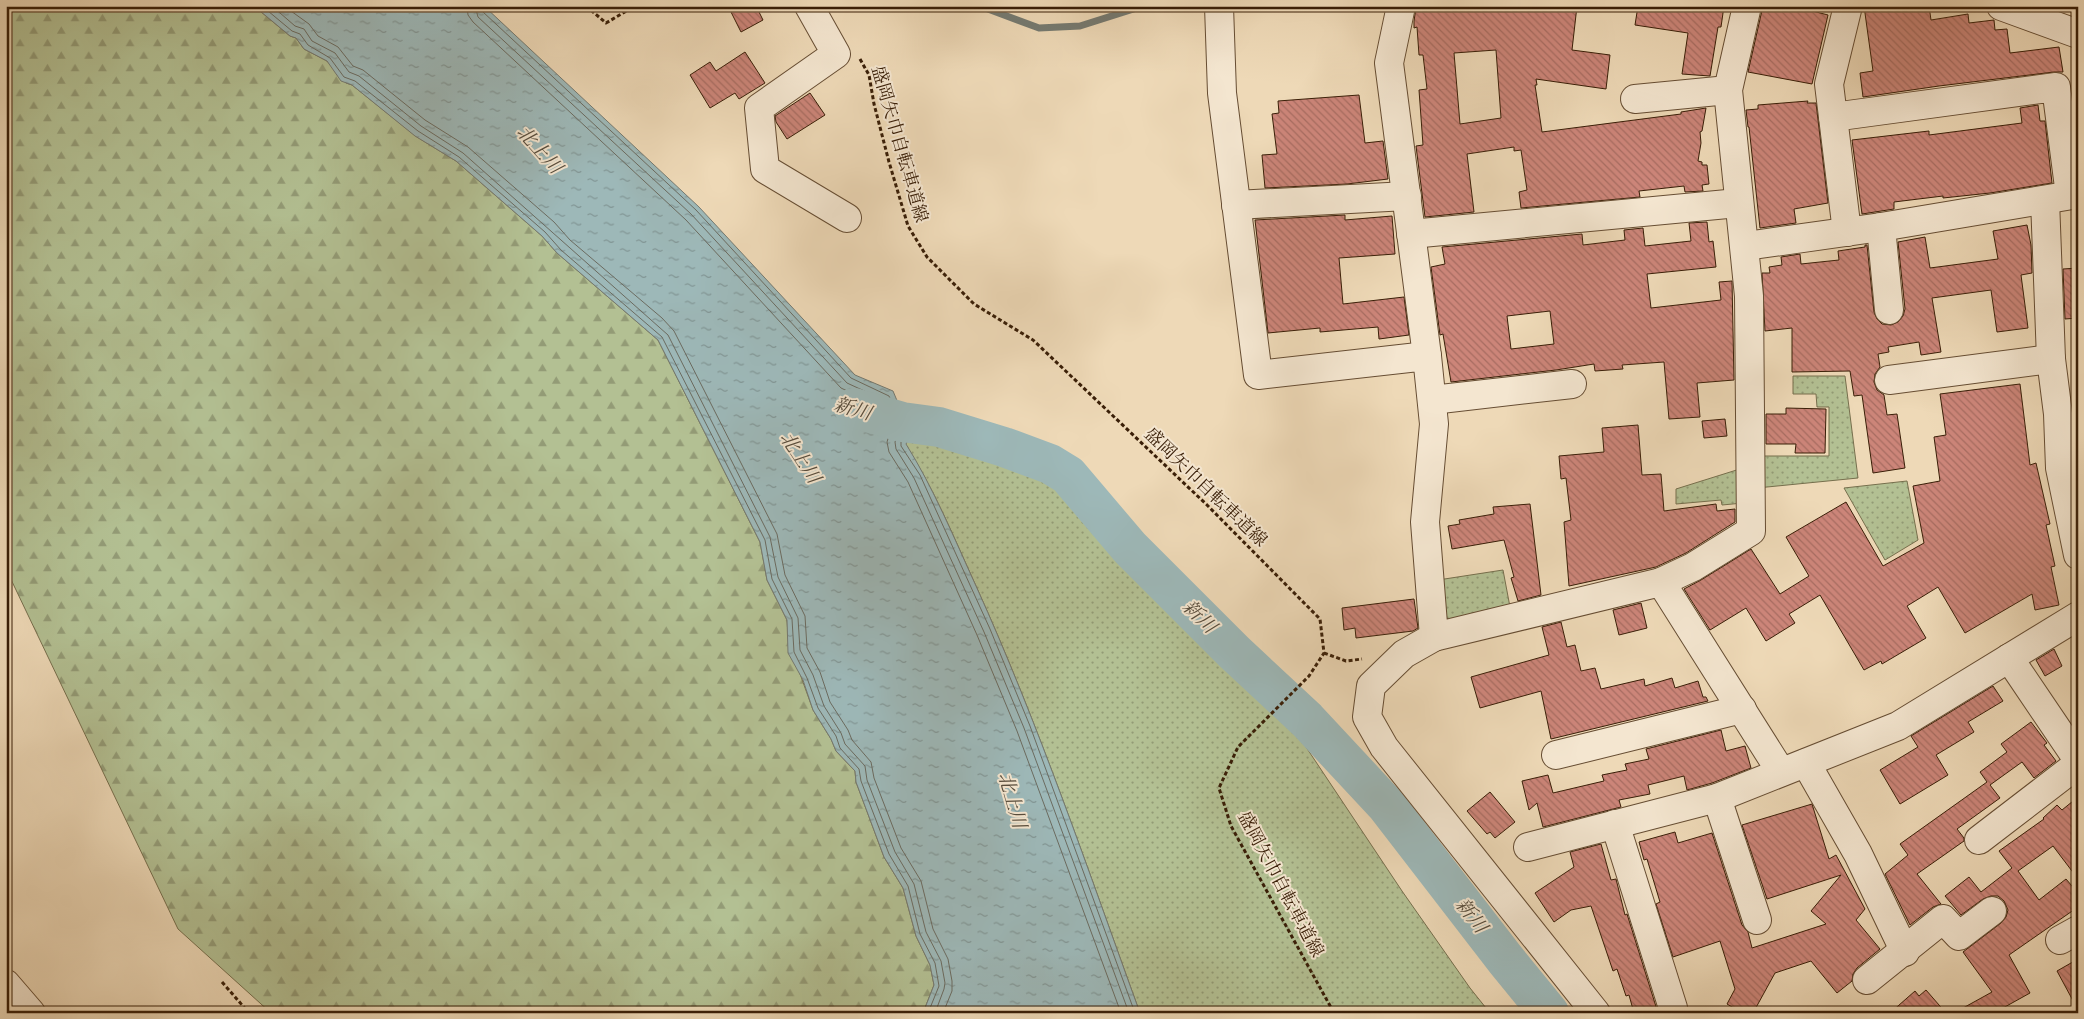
<svg xmlns="http://www.w3.org/2000/svg" width="2084" height="1019" viewBox="0 0 2084 1019" font-family="'IM FELL French Canon','Noto Serif JP',serif">
  <style>
    .grass { fill: url(#grass-dots); stroke: #766f4d }
    .forest { fill: url(#forest-firs); stroke: #766f4d }
    .water { fill: url(#water-ripples); stroke: #757a71 }
    .lines { fill: none; stroke-linecap: round; stroke-linejoin: round }
    .shore { stroke: #6b6b60; stroke-width: 1 }
    .stream { stroke: #757a71; stroke-width: 7 }
    .river { stroke: #9db8b8; stroke-width: 40 }
    .building { fill: url(#building-back-hatch); stroke: #391e07; fill-rule: evenodd }
    .minor-casing { stroke: #664d33; stroke-width: 30 }
    .path { stroke: #391e07; stroke-width: 3; stroke-dasharray: 4 2.5; stroke-linecap: butt }
    .minor { stroke: #f4e6d0; stroke-width: 28 }
    .labels { text-anchor: middle; stroke-width: 4; stroke-linejoin: round; paint-order: stroke }
    .street-label { font-size: 18px; fill: #391e07; stroke: #f4e6d0 }
    .water-label { font-size: 19px; font-style: italic; fill: #574c3c; stroke: #f4e6d0 }
  </style>
  <defs>
    <pattern id="grass-dots" width="8" height="8" patternUnits="userSpaceOnUse" patternTransform="scale(1.25)"><rect width="8" height="8" fill="#b3c093"/><path d="M2 2h.1M6 6h.1" fill="none" stroke="#939b76" stroke-width="1.8" stroke-linecap="round"/></pattern>
    <pattern id="forest-firs" width="22" height="20" patternUnits="userSpaceOnUse" patternTransform="scale(1.25)"><rect width="22" height="20" fill="#b3c093"/><path d="M5 1l3.5 6h-7zM16 11l3.5 6h-7z" fill="#939b76"/></pattern>
    <pattern id="water-ripples" width="26" height="14" patternUnits="userSpaceOnUse" patternTransform="scale(1.25)"><rect width="26" height="14" fill="#9db8b8"/><path d="M2 4q2-2 4 0t4 0M15 11q2-2 4 0t4 0" fill="none" stroke="#819594"/></pattern>
    <pattern id="building-back-hatch" width="6" height="6" patternUnits="userSpaceOnUse" patternTransform="scale(1.25)"><rect width="6" height="6" fill="#cc8579"/><path d="M-1 5l2 2M0 0l6 6M5-1l2 2" fill="none" stroke="#a76c61"/></pattern>
  </defs>
  <rect width="100%" height="100%" fill="#eed9b7"/>
  <filter id="stains"><feTurbulence type="fractalNoise" baseFrequency=".004" numOctaves="4"/><feColorMatrix values="0 0 0 0 .2 0 0 0 0 .09 0 0 0 0 .02 0 0 0 .5 -.17"/></filter>
  <radialGradient id="worn" r=".72"><stop offset=".6" stop-color="#630" stop-opacity="0"/><stop offset="1" stop-color="#630" stop-opacity=".3"/></radialGradient>
  <!-- grass -->
  <g class="grass">
    <polygon points="1793,376 1845,376 1858,478 1757,488 1757,456 1829,456 1829,407 1817,407 1816,394 1793,394"/>
    <path d="M 911,434 C 960,449 1009,463 1054,487 L 1211,651 L 1304,744 L 1402,891 L 1470,988 L 1490,1013 L 1140,1013 C 1088,870 1039,725 976,586 C 954,538 934,488 905,444 Z"/>
    <polygon points="1743,468 1743,503 1722,505 1721,500 1676,504 1676,489"/>
    <polygon points="1907,481 1918,540 1885,560 1844,488"/>
    <polygon points="1503,570 1510,607 1448,620 1441,617 1438,580"/>
  </g>
  <!-- forest -->
  <polygon class="forest" points="6,6 254,6 290,36 296,38 304,49 327,61 346,83 352,85 417,137 456,161 542,236 557,253 658,340 760,542 767,580 787,620 788,635 799,671 813,710 831,739 836,751 855,771 856,782 884,857 903,888 916,936 930,965 934,985 923,1013 271,1013 178,929 6,569"/>
  <!-- water -->
  <path class="water" d="M 254,6 L 484,6 L 699,207 L 855,375 L 893,391 L 911,434 L 906,444 C 934,489 954,538 976,586 C 1039,725 1088,870 1140,1013 L 923,1013 L 934,985 L 930,965 L 916,936 L 903,888 L 884,857 L 856,782 L 855,771 L 836,751 L 831,739 L 813,710 L 803,680 L 788,653 L 787,620 L 767,580 L 760,542 L 658,340 L 557,253 L 542,236 L 456,161 L 415,136 L 352,85 L 341,81 L 327,61 L 304,49 L 296,38 L 290,36 Z"/>
  <g class="lines">
    <!-- shore -->
    <g class="shore">
      <polyline points="262,6 292,31 300,34 308,45 330,58 344,77 355,81 418,131 459,157 545,232 561,250 662,337 765,540 772,579 792,619 794,652 807,678 818,708 836,736 840,748 859,769 861,781 889,854 908,886 920,934 935,963 939,986 928,1013"/>
      <polyline points="272,6 295,26 304,29 312,41 335,53 349,72 359,76 421,126 463,153 668,335 770,537 778,577 798,618 800,650 813,675 824,706 841,733 845,744 865,766 867,780 895,852 914,884 926,932 941,961 945,983 944,989 935,1013"/>
      <polyline points="284,6 309,24 318,36 338,47 353,66 363,70 425,120 468,147 554,222 570,240 662,318 674,331 777,534 785,575 805,616 807,648 820,672 830,702 848,730 852,740 871,762 874,778 901,848 921,881 933,929 948,959 952,981 952,991 943,1013"/>
      <polyline points="467,6 468,15 473,22 686,220 841,388 879,406 890,432 887,442 889,452 908,482 977,635 1017,731 1121,1013"/>
      <polyline points="475,6 478,17 691,214 847,383 884,400 898,433 895,442 896,449 914,478 984,632 1024,728 1129,1013"/>
      <polyline points="481,6 483,12 696,210 851,378 889,396 905,433 901,442 901,446 920,475 990,629 1030,726 1135,1013"/>
    </g>
    <!-- stream -->
    <polyline class="stream" points="980,6 1039,28 1080,26 1143,6"/>
    <!-- river -->
    <polyline class="river" points="854,408 902,422 939,427 1004,447 1050,464 1068,475 1130,548 1234,652 1307,720 1387,806 1505,959 1549,1013"/>
  </g>
  <!-- building -->
  <g class="building">
    <polygon points="728,6 756,6 763,20 741,32"/>
    <path d="M 1438,6 L 1577,6 L 1572,50 L 1610,55 L 1606,89 L 1536,79 L 1537,85 L 1535,85 L 1542,132 L 1681,114 L 1681,112 L 1706,108 L 1702,131 L 1700,132 L 1701,143 L 1698,161 L 1702,162 L 1702,165 L 1707,165 L 1709,184 L 1702,185 L 1703,191 L 1685,192 L 1684,186 L 1639,191 L 1640,197 L 1521,208 L 1519,192 L 1527,190 L 1521,150 L 1514,151 L 1514,147 L 1467,154 L 1474,212 L 1425,217 L 1416,146 L 1423,145 L 1419,90 L 1427,89 L 1423,55 L 1419,55 L 1417,27 L 1414,28 L 1414,21 L 1416,8 ZM 1496,50 L 1501,118 L 1460,124 L 1454,53 Z"/>
    <polygon points="1638,6 1724,6 1721,27 1718,27 1710,76 1682,74 1688,33 1635,25"/>
    <polygon points="1763,6 1793,6 1828,15 1812,84 1748,72"/>
    <polygon points="1864,6 1896,6 1895,10 1929,6 1931,20 1968,14 1969,23 1994,20 1995,30 2007,29 2010,53 2059,47 2063,72 2054,72 1939,86 1863,97 1860,73 1873,71"/>
    <polygon points="745,52 765,83 739,99 735,93 710,108 690,75 710,62 716,71"/>
    <polygon points="810,93 825,115 787,139 776,122 775,116"/>
    <polygon points="1359,95 1365,143 1383,141 1388,179 1347,184 1265,188 1262,155 1277,154 1272,114 1279,113 1278,101"/>
    <polygon points="1808,101 1807,103 1816,103 1828,203 1794,209 1796,223 1760,228 1749,127 1748,127 1746,110 1758,109 1758,105"/>
    <polygon points="2038,105 2040,121 2045,121 2052,183 1990,193 1943,198 1943,196 1894,202 1894,209 1862,214 1852,140 1929,131 1929,135 2022,123 2020,108"/>
    <polygon points="1345,215 1345,220 1392,216 1395,254 1339,258 1343,304 1404,297 1409,335 1379,339 1378,327 1320,332 1320,328 1268,333 1255,220"/>
    <path d="M 1707,222 L 1709,242 L 1713,241 L 1716,267 L 1647,274 L 1651,308 L 1721,300 L 1719,282 L 1732,281 L 1734,380 L 1697,383 L 1700,417 L 1669,419 L 1664,362 L 1622,365 L 1623,369 L 1595,371 L 1594,364 L 1556,370 L 1451,382 L 1443,334 L 1440,335 L 1431,267 L 1445,264 L 1442,247 L 1582,234 L 1583,245 L 1625,240 L 1624,230 L 1643,228 L 1645,246 L 1691,241 L 1689,223 ZM 1550,311 L 1554,344 L 1511,349 L 1507,316 Z"/>
    <polygon points="2027,225 2031,245 2032,273 2021,275 2028,328 1997,332 1991,290 1932,298 1941,352 1921,355 1919,342 1888,347 1889,352 1878,354 1880,367 1875,374 1874,382 1877,390 1884,395 1887,415 1897,414 1905,468 1873,473 1862,395 1854,396 1850,371 1792,372 1792,328 1765,331 1762,273 1770,273 1769,267 1782,265 1781,257 1800,254 1801,264 1839,260 1838,251 1865,247 1865,245 1867,245 1874,312 1877,319 1882,324 1891,325 1898,322 1903,316 1905,309 1898,242 1925,237 1930,268 1998,259 1993,231"/>
    <polygon points="2078,268 2078,318 2065,319 2063,269"/>
    <polygon points="2020,384 2030,465 2036,463 2050,524 2046,525 2055,566 2051,567 2059,605 2035,610 2032,594 1965,633 1938,587 1907,606 1926,638 1882,664 1881,661 1864,670 1820,595 1789,614 1795,623 1766,641 1746,608 1710,630 1684,589 1701,580 1751,549 1780,594 1809,576 1786,537 1846,502 1883,566 1924,543 1913,486 1940,481 1934,437 1946,435 1940,394"/>
    <polygon points="1786,408 1826,409 1825,453 1795,453 1796,444 1766,444 1766,414 1786,414"/>
    <polygon points="1725,419 1727,436 1704,438 1702,421"/>
    <polygon points="1638,425 1642,475 1661,474 1664,511 1716,504 1717,511 1735,509 1735,522 1686,553 1656,567 1569,586 1564,522 1571,520 1566,478 1561,479 1559,456 1604,452 1602,428"/>
    <polygon points="1530,504 1541,595 1518,601 1511,578 1514,577 1504,540 1452,549 1448,526 1460,524 1459,520 1494,514 1493,507"/>
    <polygon points="1414,599 1418,628 1413,631 1356,638 1355,628 1344,630 1342,608"/>
    <polygon points="1641,603 1647,628 1619,635 1613,610"/>
    <polygon points="1561,622 1567,647 1575,645 1581,671 1595,668 1601,689 1644,679 1645,686 1672,678 1675,688 1698,681 1703,697 1706,697 1708,701 1551,739 1541,691 1480,708 1471,677 1549,655 1542,627"/>
    <polygon points="2054,649 2062,666 2045,676 2036,660"/>
    <polygon points="1993,686 2003,701 1968,722 1974,732 1936,755 1948,775 1900,804 1880,770 1918,747 1911,736"/>
    <polygon points="2031,722 2047,743 2044,745 2056,761 2034,778 2022,762 1990,785 2000,798 1957,829 1964,838 1964,841 1917,874 1941,904 1933,907 1910,925 1885,874 1908,855 1900,844 1987,782 1980,772 2007,752 2001,744"/>
    <polygon points="1721,730 1726,751 1745,746 1751,768 1712,783 1687,790 1684,776 1648,785 1650,794 1619,800 1621,807 1543,827 1537,803 1529,810 1522,781 1548,775 1553,793 1604,781 1602,775 1627,770 1625,764 1649,759 1646,749"/>
    <polygon points="1490,792 1515,822 1495,838 1490,832 1487,834 1467,811"/>
    <polygon points="2078,797 2078,879 2053,846 2018,871 2039,900 2066,879 2078,893 2078,907 2009,955 2030,993 1994,1013 1954,1013 1992,992 1963,952 2001,923 2006,917 2008,910 2004,901 1998,896 1991,896 1983,899 1961,915 1945,896 1969,877 1981,892 2012,868 1999,851 2044,819 2043,818 2057,805 2062,810"/>
    <polygon points="1812,804 1829,859 1836,855 1865,909 1856,920 1880,949 1857,968 1853,974 1852,981 1837,993 1811,961 1775,973 1753,1013 1742,1013 1727,1004 1735,989 1720,941 1673,957 1656,904 1660,902 1647,859 1644,860 1639,842 1675,832 1678,843 1712,833 1742,925 1748,932 1752,948 1826,924 1811,911 1841,875 1767,899 1742,825"/>
    <polygon points="1601,844 1611,880 1616,879 1625,915 1627,914 1658,1013 1634,1013 1629,995 1626,996 1617,969 1613,971 1591,906 1571,910 1554,922 1535,893 1574,867 1570,852"/>
    <polygon points="2078,959 2078,1010 2057,971"/>
    <polygon points="1926,990 1946,1013 1890,1013 1915,991 1919,996"/>
  </g>
  <g class="lines">
    <defs>
      <g id="minor">
        <polyline points="809,6 836,54 759,108 765,169 847,218"/>
        <polyline points="1219,6 1222,93 1258,375 1427,356 1434,424 1425,522 1434,637 1661,582 1781,772"/>
        <polyline points="1401,6 1389,63 1427,356"/>
        <polyline points="2001,6 2078,34"/>
        <polyline points="1635,99 1728,90"/>
        <polyline points="1833,117 2056,87 2070,195"/>
        <polyline points="2045,200 2051,359 2058,414 2060,468 2078,555"/>
        <polyline points="1236,205 1407,196"/>
        <polyline points="1881,227 1889,310"/>
        <polyline points="1847,232 1829,84 1848,6"/>
        <polyline points="1411,234 1738,203"/>
        <polyline points="1746,246 1881,227 2078,194"/>
        <polyline points="1889,380 2051,359"/>
        <polyline points="1432,400 1572,384"/>
        <polyline points="1661,582 1693,567 1751,531 1749,296 1728,90 1747,6"/>
        <polyline points="1434,637 1404,654 1371,686 1367,717 1384,747 1596,1013"/>
        <polyline points="2009,658 2078,760"/>
        <polyline points="1556,755 1742,709"/>
        <polyline points="1806,763 1858,854 1905,952"/>
        <polyline points="1717,798 1757,920"/>
        <polyline points="1615,824 1673,1008"/>
        <polyline points="1979,840 2078,764"/>
        <polyline points="1528,847 1717,798 1898,726 2078,616"/>
        <polyline points="2060,940 2078,930"/>
        <polyline points="1867,980 1943,919 1959,936 1992,911"/>
        <polyline points="6,984 31,1013"/>
      </g>
    </defs>
    <!-- minor casing -->
    <use href="#minor" class="minor-casing"/>
    <!-- path -->
    <g class="path">
      <polyline points="586,6 606,23 635,6"/>
      <polyline points="860,59 869,75 874,104 889,162 908,226 927,257 974,304 1033,340 1207,505 1320,619 1324,653 1309,676 1238,747 1219,788 1231,826 1334,1013"/>
      <polyline points="1324,653 1346,661 1362,659"/>
      <polyline points="222,982 249,1013"/>
    </g>
    <!-- minor -->
    <use href="#minor" class="minor"/>
  </g>
  <g class="labels">
    <!-- street labels -->
    <g class="street-label">
      <text transform="translate(900 144) rotate(74)" y="6">盛岡矢巾自転車道線</text>
      <text transform="translate(1206 487) rotate(44)" y="6">盛岡矢巾自転車道線</text>
      <text transform="translate(1281 884) rotate(62)" y="6">盛岡矢巾自転車道線</text>
    </g>
    <!-- water labels -->
    <g class="water-label">
      <text transform="translate(540 149) rotate(48)" y="7">北上川</text>
      <text transform="translate(853 408) rotate(16)" y="7">新川</text>
      <text transform="translate(801 457) rotate(57)" y="7">北上川</text>
      <text transform="translate(1200 616) rotate(44)" y="7">新川</text>
      <text transform="translate(1013 800) rotate(74)" y="7">北上川</text>
      <text transform="translate(1472 915) rotate(52)" y="7">新川</text>
    </g>
  </g>
  <!-- margin -->
  <rect width="2084" height="1019" fill="none" stroke="#eed9b7" stroke-width="25"/>
  <rect x="8" y="8" width="2069" height="1004" fill="none" stroke="#391e07" stroke-width="2.5"/>
  <rect x="12" y="12" width="2059" height="994" fill="none" stroke="#391e07"/>
  <rect width="100%" height="100%" filter="url(#stains)"/>
  <rect width="100%" height="100%" fill="url(#worn)"/>
</svg>
